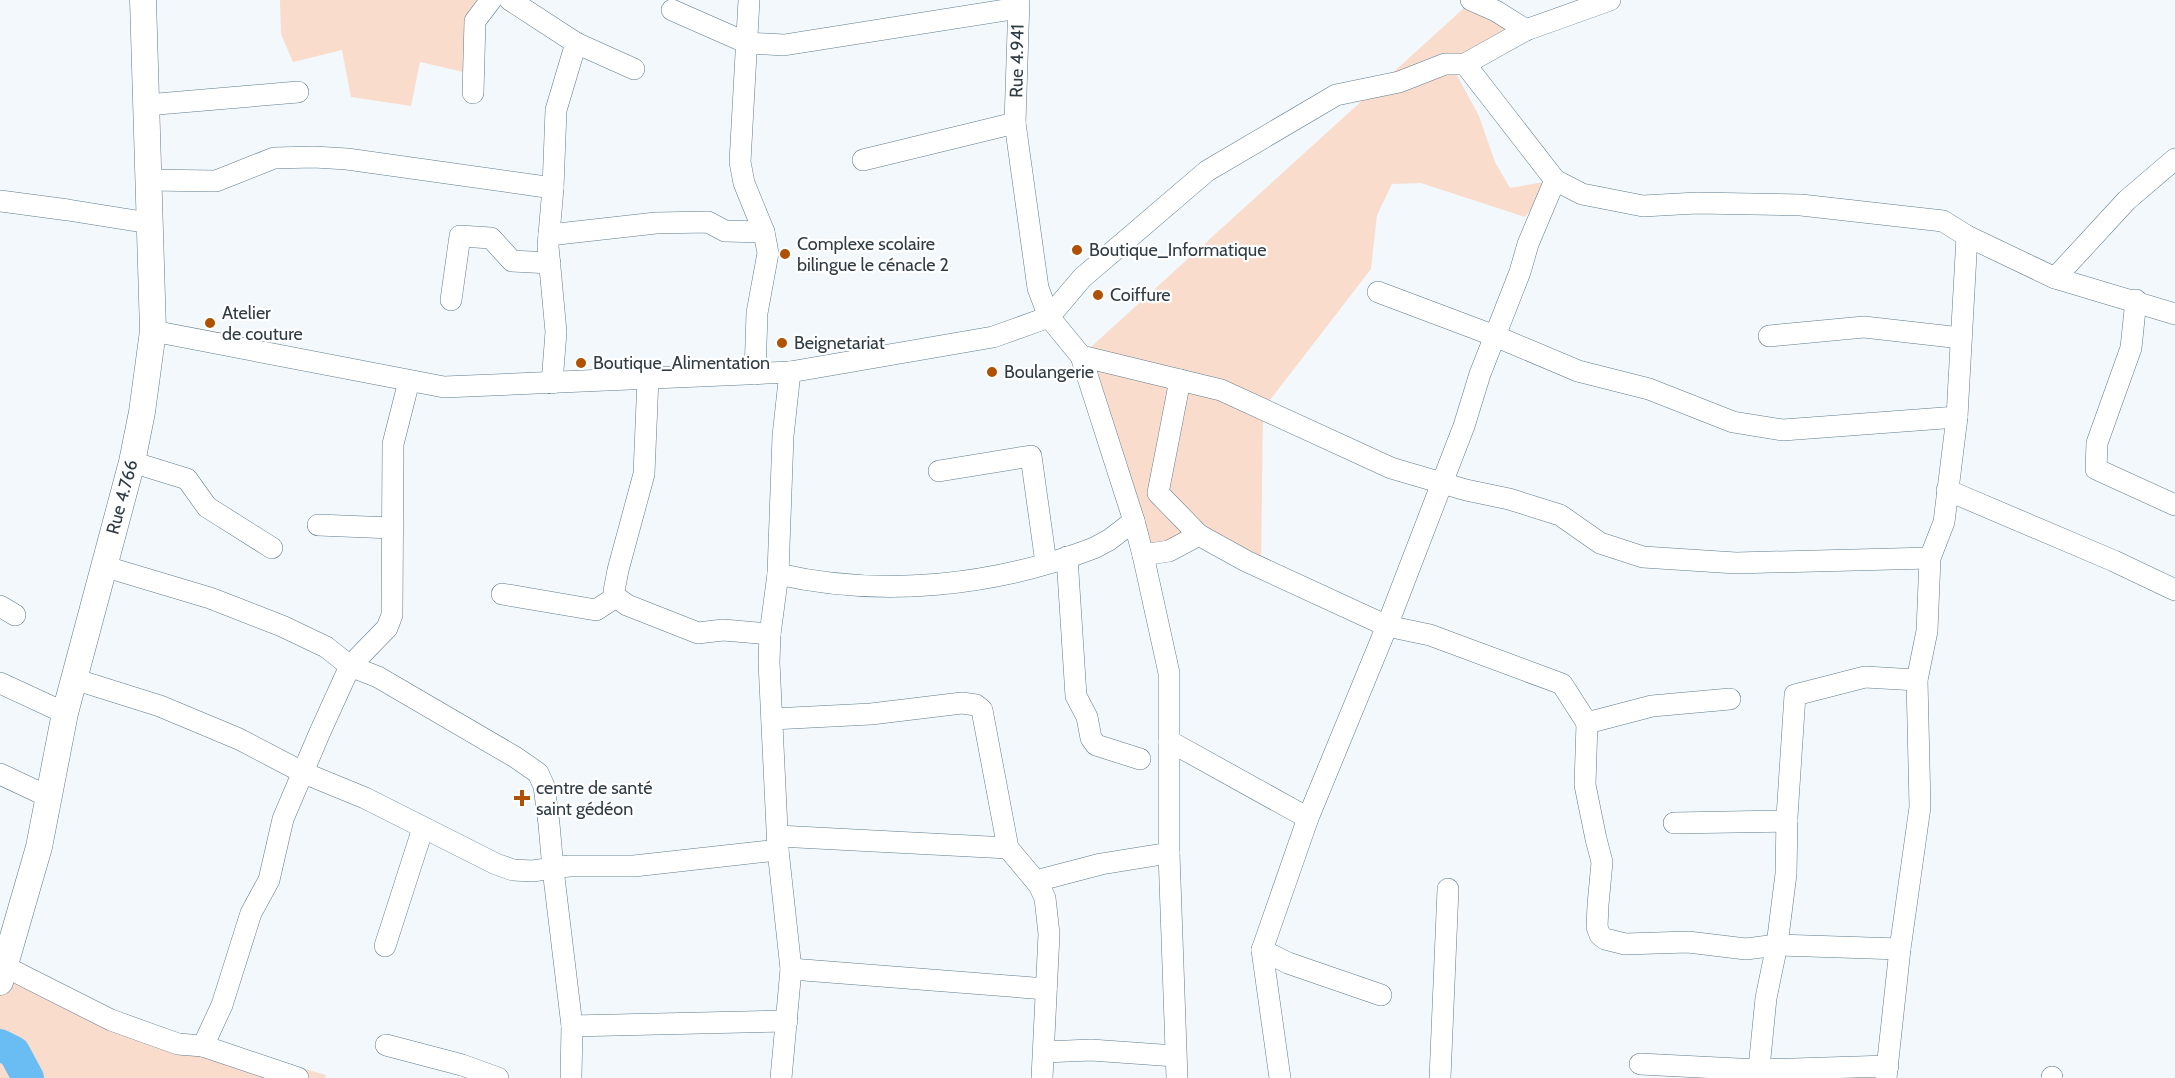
<svg xmlns="http://www.w3.org/2000/svg" width="2175" height="1078" viewBox="0 0 2175 1078" font-family="Cabin,sans-serif">
  <style>
    .green { fill: #fadccc }
    .lines { fill: none; stroke-linecap: round; stroke-linejoin: round }
    .river { stroke: #6abdf3; stroke-width: 32 }
    .minor-casing { stroke: #5f7b8e; stroke-width: 22 }
    .tertiary-casing { stroke: #5f7b8e; stroke-width: 27 }
    .minor { stroke: #fff; stroke-width: 21 }
    .tertiary { stroke: #fff; stroke-width: 26 }
    .poi-dot { fill: #af5100; stroke: #fff; stroke-width: 2 }
    .labels { text-anchor: middle; stroke-width: 4.5; stroke-linejoin: round; paint-order: stroke }
    .street-label { font-size: 18px; fill: #303c44; stroke: #fff }
    .poi-label { font-size: 18px; fill: #303c44; stroke: #fff; text-anchor: start }
  </style>
  <rect width="100%" height="100%" fill="#f2f8fc"/>
  <!-- green -->
  <g class="green">
    <polygon points="280,0 493,0 468,73 420,62 411,106 351,97 342,50 293,62 281,34"/>
    <polygon points="1459,0 1481,0 1522,39 1453,68 1479,116 1495,162 1510,188 1555,180 1525,217 1421,183 1392,184 1377,215 1371,269 1263,409 1261,568 1199,535 1143,555 1081,356 1464,8"/>
    <polygon points="0,966 158,1030 234,1049 326,1075 325,1078 0,1078"/>
  </g>
  <g class="lines">
    <!-- river -->
    <polyline class="river" points="0,1045 14,1052 28,1078"/>
    <defs>
      <g id="minor">
        <polyline points="510,0 576,43 634,69"/>
        <polyline points="749,0 740,162 744,183 764,232 768,253 757,313 755,374"/>
        <polyline points="1019,0 1015,123 1038,288 1049,317 1081,356 1134,521 1143,555 1169,551 1199,535 1246,561 1387,626 1430,635 1562,684 1587,723 1652,706 1730,699"/>
        <polyline points="1471,0 1496,11 1526,30"/>
        <polyline points="672,10 747,43 784,45 1018,8"/>
        <polyline points="1465,64 1555,180 1582,194 1643,206 1697,203 1801,205 1943,221 1967,236 2055,278 2175,314"/>
        <polyline points="473,93 475,21 491,0"/>
        <polyline points="146,105 298,92"/>
        <polyline points="863,160 1015,123"/>
        <polyline points="148,180 216,181 274,158 314,157 347,159 553,188"/>
        <polyline points="0,201 68,210 149,223"/>
        <polyline points="549,235 656,223 708,222 725,231 764,232"/>
        <polyline points="2055,278 2127,200 2175,159"/>
        <polyline points="1378,292 1495,336 1578,371 1649,389 1733,422 1783,430 1957,417"/>
        <polyline points="451,300 460,236 491,238 512,261 550,263"/>
        <polyline points="2136,300 2131,348 2097,443 2096,469 2175,505"/>
        <polyline points="153,331 444,387 790,372 993,337 1049,317 1082,278 1207,171 1336,95 1399,82 1445,64 1465,64 1526,30 1610,0"/>
        <polyline points="1769,336 1864,327 1961,338"/>
        <polyline points="1081,356 1221,390 1391,468 1466,490 1509,499 1560,515 1600,543 1643,557 1736,563 1930,558"/>
        <polyline points="648,378 644,474 618,570 614,591 616,597 627,605 698,633 723,630 770,634"/>
        <polyline points="1180,380 1158,493 1199,535"/>
        <polyline points="552,383 556,332 548,246 553,188 556,110 576,43"/>
        <polyline points="132,462 187,479 207,507 272,548"/>
        <polyline points="939,471 1031,456 1046,563"/>
        <polyline points="1947,490 2114,561 2175,590"/>
        <polyline points="318,525 392,528"/>
        <polyline points="1143,555 1169,673 1169,853 1177,1078"/>
        <polyline points="1067,557 1076,696 1087,717 1091,738 1096,745 1140,759"/>
        <polyline points="103,566 210,598 282,626 326,647 350,666 378,677 515,757 538,773 544,786 549,824 553,869 572,1026 571,1078"/>
        <path d="M 778,574 C 882,598 995,586 1094,548 L 1109,540 L 1134,521"/>
        <polyline points="502,594 596,610 616,597"/>
        <polyline points="0,606 15,615"/>
        <polyline points="74,679 160,706 239,739 304,773 365,798 496,864 513,870 532,871 569,866 634,866 778,850"/>
        <polyline points="0,683 65,713"/>
        <polyline points="772,719 871,714 962,703 976,705 982,710 1008,848 1039,885 1045,898 1049,934 1042,1078"/>
        <polyline points="1587,723 1585,785 1596,839 1602,862 1598,905 1597,927 1600,935 1605,939 1625,944 1688,942 1746,949 1777,945 1900,949"/>
        <polyline points="1169,741 1308,818"/>
        <polyline points="0,774 49,797"/>
        <polyline points="1674,823 1787,821"/>
        <polyline points="778,836 1008,848"/>
        <polyline points="1036,881 1101,864 1169,853"/>
        <polyline points="385,946 423,828"/>
        <polyline points="1262,950 1288,963 1381,995"/>
        <polyline points="4,966 111,1020 178,1044 203,1046 222,1005 251,913 269,880 283,819 320,732 350,666 387,628 392,615 393,444 409,381"/>
        <polyline points="791,969 1046,989"/>
        <polyline points="572,1026 787,1021"/>
        <polyline points="386,1045 462,1065 498,1078"/>
        <polyline points="203,1046 298,1078"/>
        <polyline points="1044,1052 1091,1050 1175,1056"/>
        <polyline points="1640,1064 1758,1070 1888,1066"/>
        <polyline points="781,1078 791,969 778,850 769,662 770,634 778,574 783,436 790,372"/>
        <polyline points="1280,1078 1262,950 1308,818 1387,626 1464,426 1480,374 1520,272 1528,244 1555,180"/>
        <polyline points="1440,1078 1448,889"/>
        <polyline points="1758,1078 1766,998 1777,945 1786,874 1787,817 1795,695 1865,677 1917,680"/>
        <polyline points="1886,1078 1900,949 1920,807 1917,680 1927,631 1930,558 1944,522 1957,417 1967,236"/>
        <polyline points="2052,1078 2052,1077"/>
      </g>
      <polyline id="tertiary" points="0,982 39,847 65,713 132,462 142,412 153,331 143,0"/>
    </defs>
    <!-- minor casing -->
    <use href="#minor" class="minor-casing"/>
    <!-- tertiary casing -->
    <use href="#tertiary" class="tertiary-casing"/>
    <!-- minor -->
    <use href="#minor" class="minor"/>
    <!-- tertiary -->
    <use href="#tertiary" class="tertiary"/>
  </g>
  <!-- markers -->
  <g class="poi-dot">
    <circle cx="1077" cy="250" r="6"/>
    <circle cx="785" cy="254" r="6"/>
    <circle cx="1098" cy="295" r="6"/>
    <circle cx="210" cy="323" r="6"/>
    <circle cx="782" cy="343" r="6"/>
    <circle cx="581" cy="363" r="6"/>
    <circle cx="992" cy="372" r="6"/>
    <path d="M519 789h6v6h6v6h-6v6h-6v-6h-6v-6h6z"/>
  </g>
  <g class="labels">
    <!-- street labels -->
    <g class="street-label">
      <text transform="translate(1017 61) rotate(-89)" y="6">Rue 4.941</text>
      <text transform="translate(122 497) rotate(-75)" y="6">Rue 4.766</text>
    </g>
    <!-- poi labels -->
    <g class="poi-label">
      <text x="797" y="250">Complexe scolaire<tspan x="797" dy="21">bilingue le cénacle 2</tspan></text>
      <text x="1089" y="256">Boutique_Informatique</text>
      <text x="1110" y="301">Coiffure</text>
      <text x="222" y="319">Atelier<tspan x="222" dy="21">de couture</tspan></text>
      <text x="794" y="349">Beignetariat</text>
      <text x="593" y="369">Boutique_Alimentation</text>
      <text x="1004" y="378">Boulangerie</text>
      <text x="536" y="794">centre de santé<tspan x="536" dy="21">saint gédéon</tspan></text>
    </g>
  </g>
</svg>
